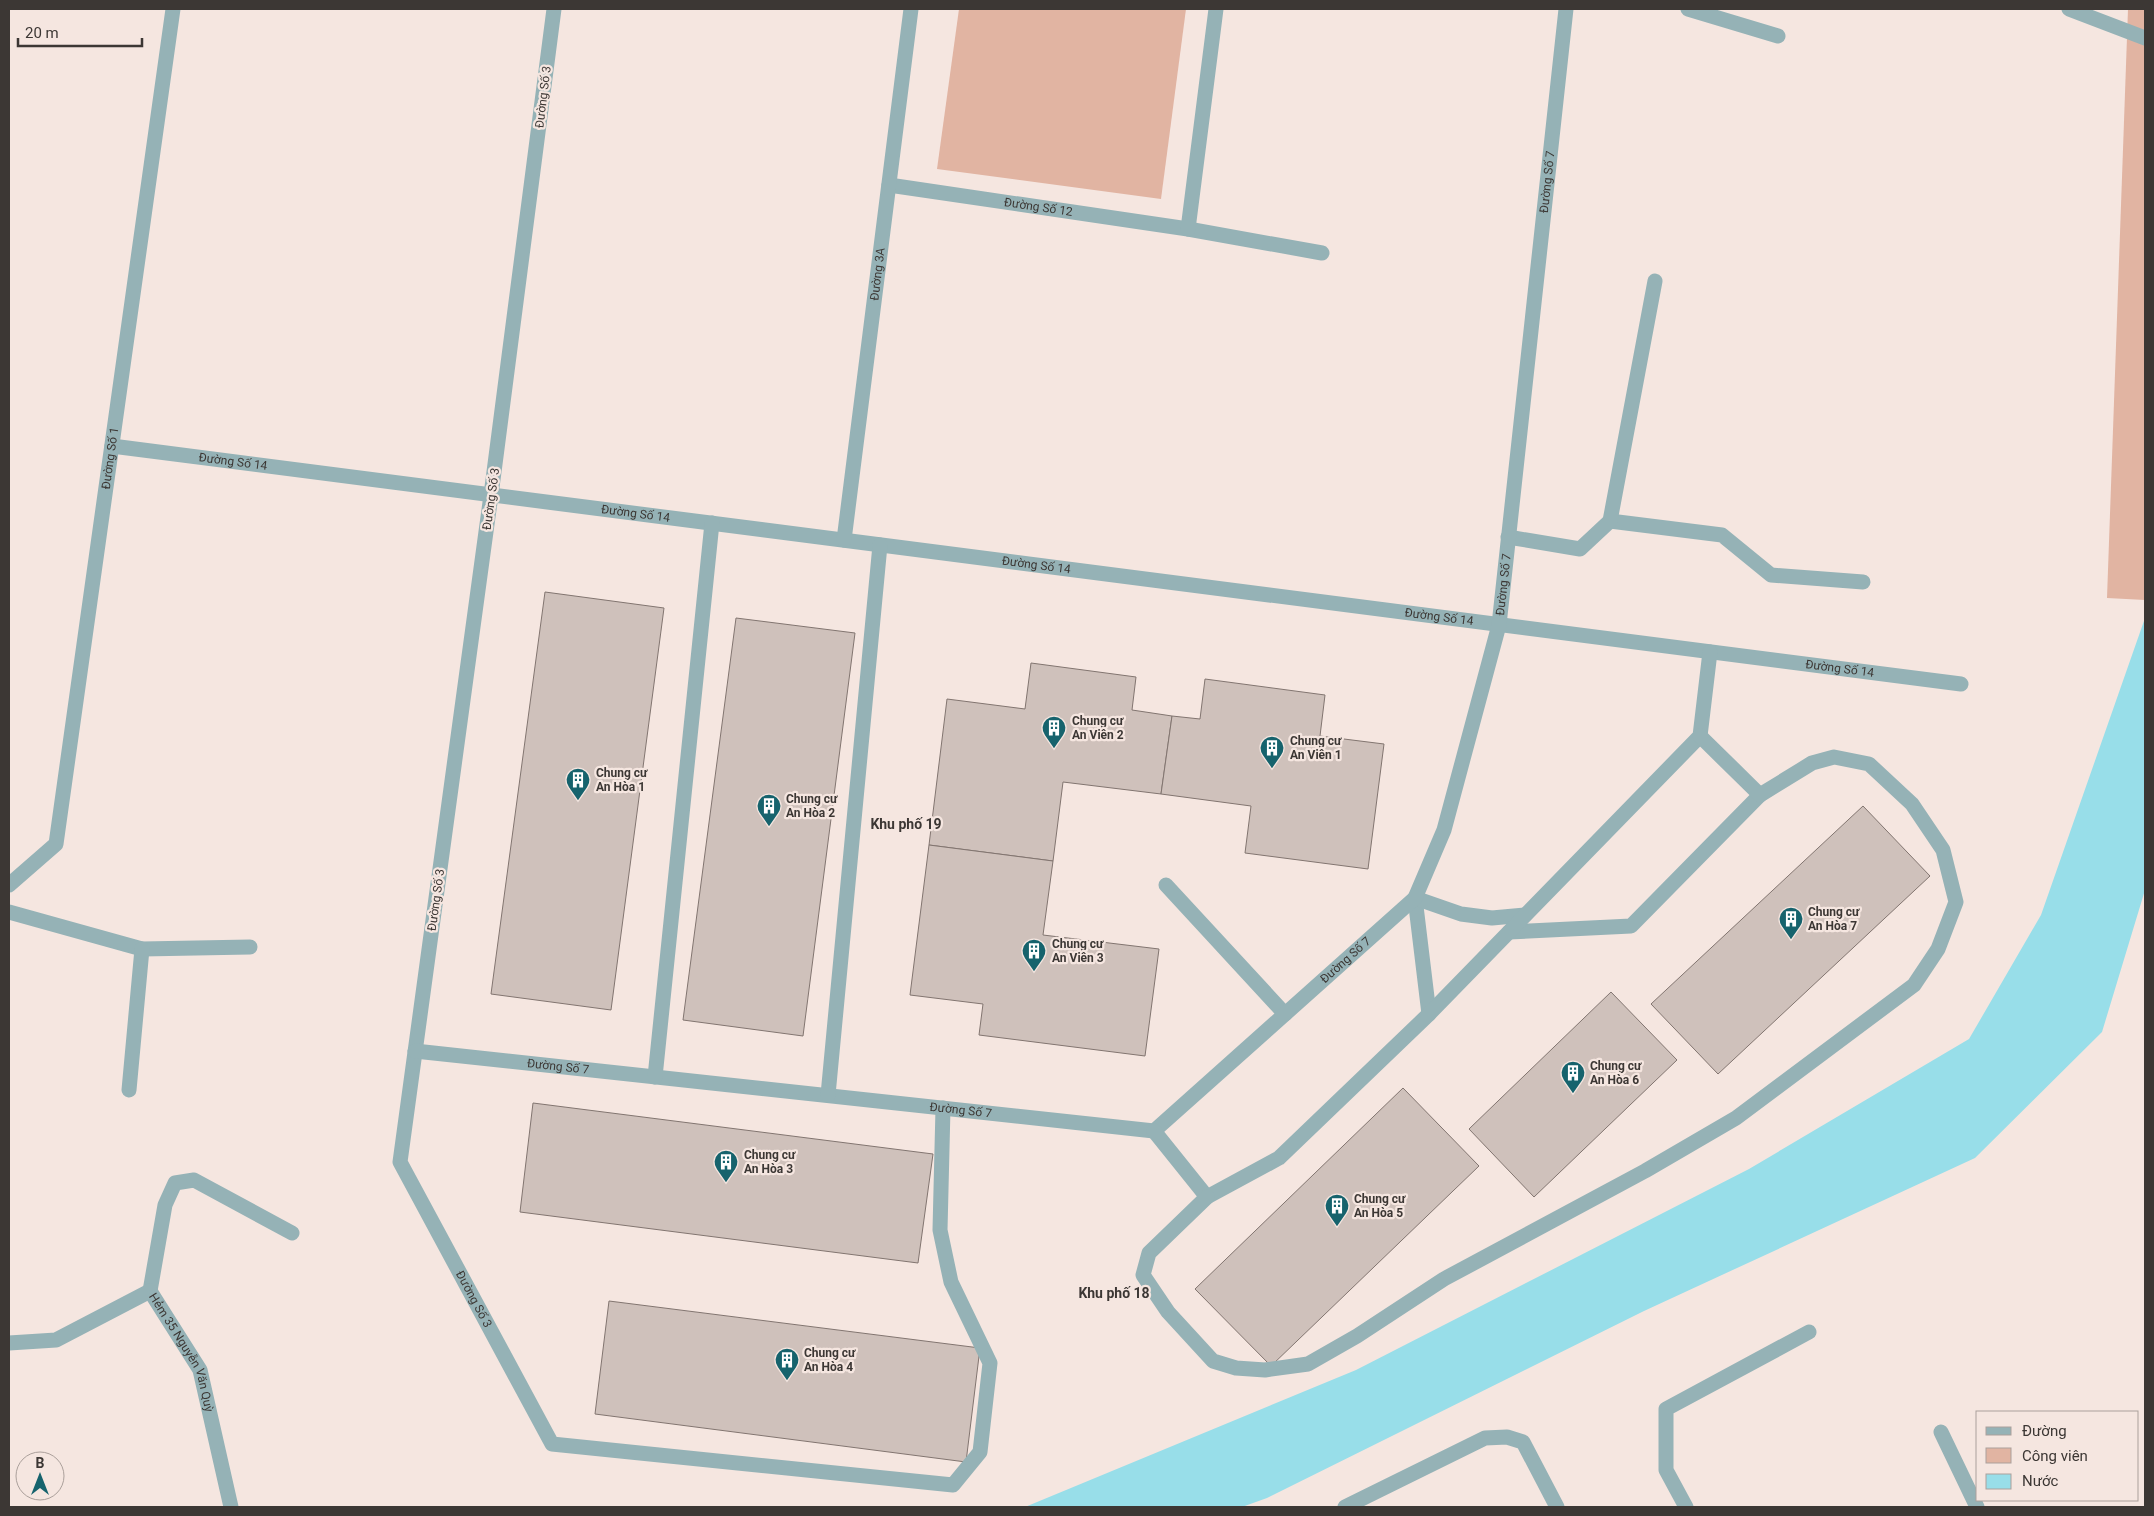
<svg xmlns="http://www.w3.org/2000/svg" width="2154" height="1516" viewBox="0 0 2154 1516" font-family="Roboto,sans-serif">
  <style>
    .green { fill: #e1b4a2 }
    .water { fill: #98dee9 }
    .building { fill: #cfc1bb; stroke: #827570 }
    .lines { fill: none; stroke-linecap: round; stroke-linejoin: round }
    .lane { stroke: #95b2b6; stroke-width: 15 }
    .street { stroke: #95b2b6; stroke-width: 15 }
    .labels { text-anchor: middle; stroke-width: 4.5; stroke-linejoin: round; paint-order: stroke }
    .street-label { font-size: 12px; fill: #3c3734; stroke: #f5e6e0 }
    .poi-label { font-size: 12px; font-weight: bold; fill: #3c3734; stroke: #f5e6e0; text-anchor: start }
    .neighbourhood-label { font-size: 14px; font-weight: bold; fill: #3c3734; stroke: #f5e6e0 }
  </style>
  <rect width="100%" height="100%" fill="#f5e6e0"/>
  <!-- green -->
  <g class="green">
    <polygon points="959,9 1186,9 1161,199 937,169"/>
    <polygon points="2128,9 2145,9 2145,600 2107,598"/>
  </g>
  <!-- water -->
  <polygon class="water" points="2145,618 2145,890 2102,1032 1975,1158 1644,1311 1267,1498 1242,1507 1025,1507 1356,1370 1749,1169 1969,1039 2041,915"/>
  <!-- building -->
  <g class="building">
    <polygon points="545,592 664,608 611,1010 491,994"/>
    <polygon points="736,618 855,633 803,1036 683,1020"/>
    <polygon points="1031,663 1136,677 1132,710 1172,716 1161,794 1063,782 1053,861 929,845 947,699 1025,709"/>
    <polygon points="1205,679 1325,695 1320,736 1384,744 1368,869 1245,853 1251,806 1161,794 1172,716 1200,719"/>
    <polygon points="1863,806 1930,876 1718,1074 1651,1004"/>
    <polygon points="929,845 1053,861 1043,935 1159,949 1145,1056 979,1035 983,1004 910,995"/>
    <polygon points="1611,992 1677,1060 1534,1197 1469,1129"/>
    <polygon points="1403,1088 1479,1166 1271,1366 1195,1289"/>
    <polygon points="533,1103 933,1154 918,1263 520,1212"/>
    <polygon points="609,1301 980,1348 966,1462 595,1414"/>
  </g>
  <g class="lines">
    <!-- lane -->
    <g class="lane">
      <polyline points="1610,521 1722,535 1771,575 1863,582"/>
      <polyline points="1508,537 1580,549 1610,521 1655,281"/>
      <polyline points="150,1291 165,1205 175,1183 194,1180 292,1233"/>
      <path id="s1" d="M 150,1291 L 200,1370 L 231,1507"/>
      <polyline points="9,1343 56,1340 150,1291"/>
      <polyline points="1941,1432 1977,1507"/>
      <polyline points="1345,1507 1485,1438 1507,1437 1523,1442 1557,1507"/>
      <polyline points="1686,1507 1666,1470 1666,1409 1809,1332"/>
    </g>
    <!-- street -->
    <g class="street">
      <path id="s2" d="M 554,9 L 491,495 L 400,1162 L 552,1444 L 953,1485 L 980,1452 L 990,1363 L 951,1282 L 940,1230 L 943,1108"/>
      <polyline points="1688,9 1778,36"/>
      <polyline points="2069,9 2145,38"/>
      <path id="s3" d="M 889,185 L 1188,229 L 1322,253"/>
      <polyline points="1188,229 1216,9"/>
      <path id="s4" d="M 112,446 L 1961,684"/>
      <path id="s5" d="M 844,540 L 911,9"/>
      <path id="s6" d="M 9,885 L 56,844 L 173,9"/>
      <polyline points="1166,885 1285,1014"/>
      <polyline points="1415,898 1429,1014"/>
      <polyline points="1415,898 1461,914 1492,918 1525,915"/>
      <polyline points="9,912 142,949 250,947"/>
      <polyline points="1509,932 1631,926 1760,795"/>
      <path id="s7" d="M 415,1051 L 1154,1131 L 1415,898 L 1444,830 L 1499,625 L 1566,9"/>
      <polyline points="655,1077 712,523"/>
      <polyline points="129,1090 142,949"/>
      <polyline points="828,1095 880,545"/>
      <polyline points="1154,1131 1207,1197 1279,1158 1429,1014 1700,736 1710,652"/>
      <polyline points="1207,1197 1149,1253 1143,1275 1168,1312 1213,1361 1236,1368 1265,1370 1308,1364 1357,1336 1444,1279 1645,1171 1736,1118 1914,985 1938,949 1956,902 1943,850 1912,804 1869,764 1834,757 1812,763 1760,795 1700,736"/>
    </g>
  </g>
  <!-- icons -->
  <defs>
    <symbol id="building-pin" viewBox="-11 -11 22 30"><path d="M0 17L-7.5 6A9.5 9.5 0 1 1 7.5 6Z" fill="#16636d" stroke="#f5e6e0"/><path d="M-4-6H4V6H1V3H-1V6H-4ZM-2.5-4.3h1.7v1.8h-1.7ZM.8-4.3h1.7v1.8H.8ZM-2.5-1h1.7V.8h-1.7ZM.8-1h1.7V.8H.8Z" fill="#fff"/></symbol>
  </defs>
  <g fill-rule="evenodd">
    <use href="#building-pin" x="1040" y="714" width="28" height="38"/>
    <use href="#building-pin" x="1258" y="734" width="28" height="38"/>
    <use href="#building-pin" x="564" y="766" width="28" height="38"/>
    <use href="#building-pin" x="755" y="792" width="28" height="38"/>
    <use href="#building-pin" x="1777" y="905" width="28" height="38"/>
    <use href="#building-pin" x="1020" y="937" width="28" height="38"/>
    <use href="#building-pin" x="1559" y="1059" width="28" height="38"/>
    <use href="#building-pin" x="712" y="1148" width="28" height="38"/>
    <use href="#building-pin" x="1323" y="1192" width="28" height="38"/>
    <use href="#building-pin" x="773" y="1346" width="28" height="38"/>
  </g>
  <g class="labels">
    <!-- street labels -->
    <g class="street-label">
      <text transform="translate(543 97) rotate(-83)" y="4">Đường Số 3</text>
      <text dy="4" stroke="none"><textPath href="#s7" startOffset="1825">Đường Số 7</textPath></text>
      <text dy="4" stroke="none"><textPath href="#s3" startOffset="151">Đường Số 12</textPath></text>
      <text dy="4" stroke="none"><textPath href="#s5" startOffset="268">Đường 3A</textPath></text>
      <text dy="4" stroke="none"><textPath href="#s6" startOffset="452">Đường Số 1</textPath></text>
      <text dy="4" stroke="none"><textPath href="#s4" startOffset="122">Đường Số 14</textPath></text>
      <text transform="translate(491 499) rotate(-82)" y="4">Đường Số 3</text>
      <text dy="4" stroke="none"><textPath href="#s4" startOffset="528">Đường Số 14</textPath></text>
      <text dy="4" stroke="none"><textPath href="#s4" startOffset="932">Đường Số 14</textPath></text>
      <text dy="4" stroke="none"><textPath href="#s7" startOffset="1420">Đường Số 7</textPath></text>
      <text dy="4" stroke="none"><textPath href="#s4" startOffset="1338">Đường Số 14</textPath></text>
      <text dy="4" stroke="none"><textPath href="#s4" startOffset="1742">Đường Số 14</textPath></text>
      <text transform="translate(436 900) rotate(-82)" y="4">Đường Số 3</text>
      <text dy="4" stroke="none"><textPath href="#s7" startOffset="1000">Đường Số 7</textPath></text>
      <text dy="4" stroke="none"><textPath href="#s7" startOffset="144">Đường Số 7</textPath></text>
      <text dy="4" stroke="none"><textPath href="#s7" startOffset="549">Đường Số 7</textPath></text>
      <text dy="4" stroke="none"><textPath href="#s2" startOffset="1319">Đường Số 3</textPath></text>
      <text dy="4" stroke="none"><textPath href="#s1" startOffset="70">Hẻm 35 Nguyễn Văn Quỳ</textPath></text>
    </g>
    <!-- poi labels -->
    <g class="poi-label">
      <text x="1072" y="725">Chung cư<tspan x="1072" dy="14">An Viên 2</tspan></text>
      <text x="1290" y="745">Chung cư<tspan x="1290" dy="14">An Viên 1</tspan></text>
      <text x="596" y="777">Chung cư<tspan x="596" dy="14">An Hòa 1</tspan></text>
      <text x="786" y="803">Chung cư<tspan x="786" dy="14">An Hòa 2</tspan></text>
      <text x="1808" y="916">Chung cư<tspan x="1808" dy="14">An Hòa 7</tspan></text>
      <text x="1052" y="948">Chung cư<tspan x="1052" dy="14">An Viên 3</tspan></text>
      <text x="1590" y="1070">Chung cư<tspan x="1590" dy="14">An Hòa 6</tspan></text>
      <text x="744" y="1159">Chung cư<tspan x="744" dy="14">An Hòa 3</tspan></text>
      <text x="1354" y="1203">Chung cư<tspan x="1354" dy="14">An Hòa 5</tspan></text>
      <text x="804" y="1357">Chung cư<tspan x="804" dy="14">An Hòa 4</tspan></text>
    </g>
    <!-- neighbourhood labels -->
    <g class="neighbourhood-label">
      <text x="906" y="829">Khu phố 19</text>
      <text x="1114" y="1298">Khu phố 18</text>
    </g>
  </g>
  <!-- border -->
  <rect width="2154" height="1516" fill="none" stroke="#3c3734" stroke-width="20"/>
  <!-- legend -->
  <rect x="1976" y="1411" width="162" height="90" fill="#f5e6e0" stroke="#aba09b"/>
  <rect x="1986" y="1427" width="25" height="8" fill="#95b2b6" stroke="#aba09b"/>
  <text x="2022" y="1436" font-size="15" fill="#3c3734">Đường</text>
  <rect x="1986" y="1448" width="25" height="15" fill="#e1b4a2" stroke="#aba09b"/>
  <text x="2022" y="1461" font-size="15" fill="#3c3734">Công viên</text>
  <rect x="1986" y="1474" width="25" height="15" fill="#98dee9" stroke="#aba09b"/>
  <text x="2022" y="1486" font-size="15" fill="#3c3734">Nước</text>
  <!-- north arrow -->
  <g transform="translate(40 1476)"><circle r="24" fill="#f5e6e0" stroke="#aba09b"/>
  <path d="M0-4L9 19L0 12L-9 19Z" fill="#16636d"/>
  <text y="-8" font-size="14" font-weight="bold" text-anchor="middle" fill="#3c3734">B</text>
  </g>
  <!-- scale -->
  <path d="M18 38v8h124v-8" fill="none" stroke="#3c3734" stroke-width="2.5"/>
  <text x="25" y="38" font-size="15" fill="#3c3734" stroke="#f5e6e0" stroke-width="4" paint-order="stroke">20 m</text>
</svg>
